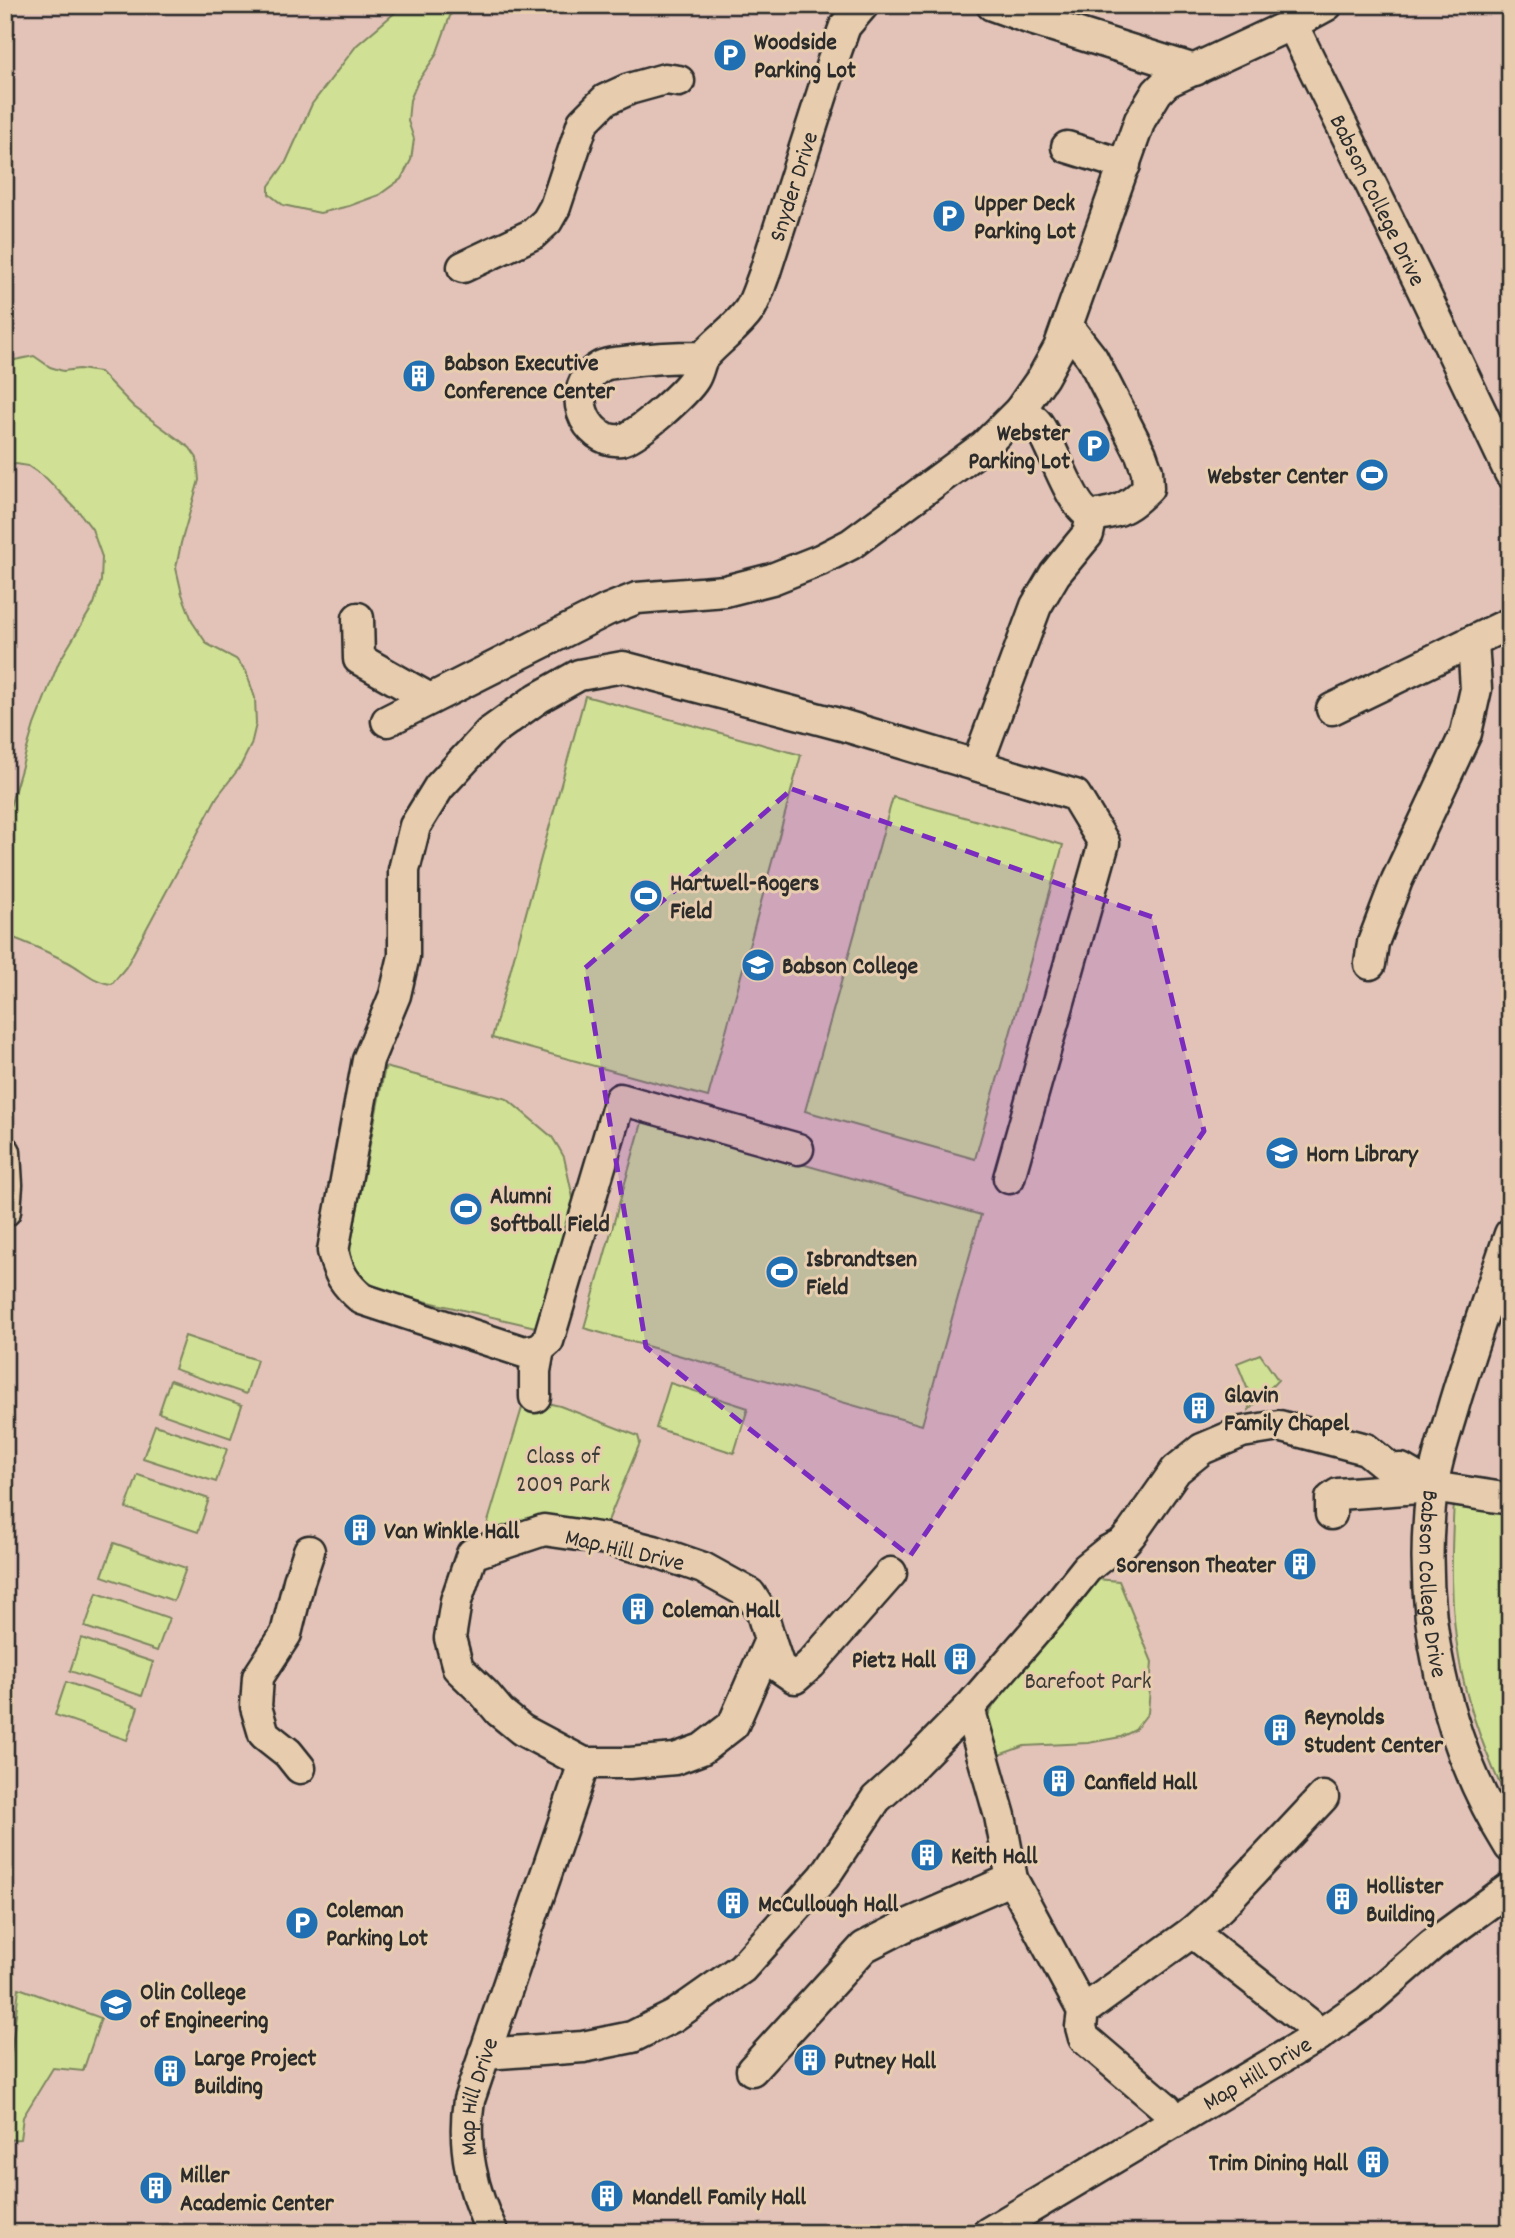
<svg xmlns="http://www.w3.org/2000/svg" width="1515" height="2238" viewBox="0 0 1515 2238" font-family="Dekko,sans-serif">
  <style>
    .built { fill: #e3c3b8 }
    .green { fill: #d0e195; stroke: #7e8660; stroke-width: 2 }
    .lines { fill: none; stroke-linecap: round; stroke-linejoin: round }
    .minor-casing { stroke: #2b2b2b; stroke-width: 35 }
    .minor { stroke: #e7cdae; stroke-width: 30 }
    .marked { fill: #7b2cbf; fill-opacity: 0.2; stroke: #7b2cbf; stroke-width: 5; stroke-dasharray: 14 9; stroke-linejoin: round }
    .labels { text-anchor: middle; stroke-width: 6; stroke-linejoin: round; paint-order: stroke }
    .poi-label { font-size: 24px; font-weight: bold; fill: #2b2b2b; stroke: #e7cdae; text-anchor: start }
    .street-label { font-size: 24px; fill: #2b2b2b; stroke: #e7cdae }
    .park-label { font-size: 24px; fill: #3c3d36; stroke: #e7cdae }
  </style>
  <rect width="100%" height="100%" fill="#e7cdae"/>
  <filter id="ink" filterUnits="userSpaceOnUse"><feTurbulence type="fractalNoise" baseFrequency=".0143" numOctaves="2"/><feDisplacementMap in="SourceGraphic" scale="14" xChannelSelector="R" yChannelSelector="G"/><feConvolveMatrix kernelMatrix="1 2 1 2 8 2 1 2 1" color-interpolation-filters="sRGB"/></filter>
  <g filter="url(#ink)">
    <!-- built -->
    <rect class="built" x="5" y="5" width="1505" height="2228"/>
    <!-- green -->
    <g class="green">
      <polygon points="404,5 454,5 436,55 418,81 410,100 408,121 414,139 411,160 401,179 379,195 349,206 320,213 283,205 269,194 269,186 286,162 312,104 357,45"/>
      <path d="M 34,356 L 50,367 L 63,371 L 79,369 L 100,372 L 134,407 L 190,448 L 197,458 L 199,480 L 181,543 L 176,568 L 182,594 L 193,623 L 207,644 L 236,659 L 246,671 L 255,698 L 256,724 L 251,745 L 240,767 L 217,797 L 126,967 L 112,984 C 95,983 83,970 68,962 C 47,952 27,942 5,935 L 5,824 L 34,725 L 59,662 L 94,604 L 101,581 L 102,557 L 92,529 L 79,512 L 46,478 L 28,466 L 16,464 L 5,465 L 5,366 L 10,361 Z"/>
      <polygon points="585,696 801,755 708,1097 492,1038"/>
      <polygon points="893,797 1063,845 975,1159 805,1111"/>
      <path d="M 385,1067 L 507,1099 L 552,1137 L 559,1148 L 564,1157 L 573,1198 L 575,1221 L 544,1329 L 386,1292 C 365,1283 352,1271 350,1247 Z"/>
      <polygon points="643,1119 981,1215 922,1425 584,1328"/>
      <polygon points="185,1336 257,1360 246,1394 174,1369"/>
      <polygon points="1260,1354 1278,1380 1249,1410 1248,1390 1237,1363"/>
      <polygon points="170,1380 242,1405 231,1438 159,1413"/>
      <polygon points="670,1383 748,1408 734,1453 656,1428"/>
      <polygon points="525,1398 560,1406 638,1436 640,1443 603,1533 481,1545"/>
      <polygon points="155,1425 227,1449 216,1482 143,1458"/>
      <polygon points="138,1475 209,1499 198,1532 126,1508"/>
      <path d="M 1454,1502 L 1508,1510 L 1510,1517 L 1510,1806 C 1488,1760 1467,1709 1459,1658 C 1450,1606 1451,1554 1454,1502 Z"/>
      <polygon points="114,1543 186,1568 174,1601 102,1576"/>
      <polygon points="1096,1579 1119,1581 1152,1662 1148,1713 1135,1730 1121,1737 1088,1743 1024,1746 999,1755 984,1722 1019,1663"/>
      <polygon points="97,1593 169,1618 157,1651 85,1627"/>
      <polygon points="81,1638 153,1662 142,1696 70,1671"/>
      <polygon points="66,1682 138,1707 127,1740 55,1715"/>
      <polygon points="19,1988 101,2018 83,2071 53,2068 23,2117 20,2139 5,2140 5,2105"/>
    </g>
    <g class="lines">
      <defs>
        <g id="minor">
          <polyline points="992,5 1031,19 1195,70"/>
          <polyline points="1292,24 1327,5"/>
          <polyline points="1067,147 1125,165"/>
          <polyline points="463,267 533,234 547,221 555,207 583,122 605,100 629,89 665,79 679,81"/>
          <path id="s1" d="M 703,357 C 676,357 650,358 623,362 C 617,363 608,363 602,366 C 561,387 585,444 621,440 C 636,438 686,392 694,379 C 699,371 699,361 705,355 C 719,339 738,327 750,309 C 756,299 760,285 764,275 L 835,54 L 845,26 L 863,5"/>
          <path d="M 1020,410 C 1025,414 1033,418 1037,423 C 1051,440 1071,510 1092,515 C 1096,516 1103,514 1108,513 C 1125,510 1136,500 1148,488 L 1147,471 L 1141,454 L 1092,358 L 1068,327"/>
          <polyline points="358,618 359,659 430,699"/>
          <polyline points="1332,709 1510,623"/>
          <path id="s2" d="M 387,721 L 607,610 L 637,598 L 725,591 L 772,579 L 820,560 L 851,544 L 984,446 L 1020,410 L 1043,377 L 1059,348 L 1140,120 L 1157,92 L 1167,82 L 1292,24 L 1422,288 L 1510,473"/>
          <polyline points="977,765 1036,606 1055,574 1088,534 1092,515"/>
          <polyline points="1370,964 1373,943 1397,880 1466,733 1476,689 1473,641"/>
          <path d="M 798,1149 L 620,1099 L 548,1341 L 539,1349 L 524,1352 L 362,1299 C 345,1284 338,1274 333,1251 L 368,1060 L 395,995 L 404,956 L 404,870 L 415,826 L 439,787 L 489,733 L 538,698 L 579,675 L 623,667 L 842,725 L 1075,795 L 1104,843 L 1009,1178"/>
          <polyline points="5,1211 7,1185 5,1152"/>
          <path id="s3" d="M 1510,1234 C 1491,1290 1472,1345 1455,1401 C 1447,1430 1436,1459 1432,1489 C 1416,1612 1444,1741 1510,1847"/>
          <polyline points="535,1397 535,1371 539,1349"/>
          <polyline points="1331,1514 1331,1499 1338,1494 1432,1487 1510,1499"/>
          <polygon points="544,1530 606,1539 654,1551 703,1568 750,1594 762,1613 770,1640 733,1725 702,1749 675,1759 630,1763 584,1763 522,1730 500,1712 484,1693 458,1668 450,1638 456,1601 472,1554"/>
          <polyline points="770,1640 779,1667 795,1678 811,1664 891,1573"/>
          <polyline points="969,1708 1000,1816 1012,1879 1083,2011 1081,2027 1084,2038 1166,2108 1176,2121"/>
          <polyline points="300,1768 288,1753 264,1734 256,1707 258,1677 286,1634 299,1581 309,1551"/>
          <polyline points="1192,1932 1308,2023 1318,2036"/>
          <polyline points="1083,2011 1192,1932 1220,1907 1323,1797"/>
          <polyline points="484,2054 583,2047 632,2037 674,2016 742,1968 824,1877 876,1799 905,1773 969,1708 1052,1612 1087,1568 1108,1551 1123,1543 1131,1534 1176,1470 1202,1449 1242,1432 1279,1426 1366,1449 1392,1470 1401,1469 1432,1487"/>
          <polyline points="752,2070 864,1947 907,1925 1012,1879"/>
          <path id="s4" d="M 493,2233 C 472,2192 462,2145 469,2100 L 584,1763"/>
          <path id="s5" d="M 988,2233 L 1318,2036 L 1368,2001 L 1432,1945 L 1510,1888"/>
        </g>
      </defs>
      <!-- minor casing -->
      <use href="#minor" class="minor-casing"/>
      <!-- minor -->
      <use href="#minor" class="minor"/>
    </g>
  </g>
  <!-- marked area -->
  <path class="marked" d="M 792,789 L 1152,917 L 1204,1131 L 910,1556 L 646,1347 L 585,968 Z"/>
  <!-- icons -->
  <defs>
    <symbol id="parking-disc" viewBox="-11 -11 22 22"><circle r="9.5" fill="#1f6fb2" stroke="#e7cdae"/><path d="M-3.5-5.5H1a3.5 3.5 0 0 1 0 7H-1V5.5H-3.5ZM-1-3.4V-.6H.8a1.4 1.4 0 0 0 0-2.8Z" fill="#fff"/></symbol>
    <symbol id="building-disc" viewBox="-11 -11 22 22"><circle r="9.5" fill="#1f6fb2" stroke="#e7cdae"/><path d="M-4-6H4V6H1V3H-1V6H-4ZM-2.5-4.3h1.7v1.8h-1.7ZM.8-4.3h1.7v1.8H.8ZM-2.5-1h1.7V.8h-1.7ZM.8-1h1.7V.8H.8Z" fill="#fff"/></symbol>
    <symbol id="stadium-disc" viewBox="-11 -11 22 22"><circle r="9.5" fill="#1f6fb2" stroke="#e7cdae"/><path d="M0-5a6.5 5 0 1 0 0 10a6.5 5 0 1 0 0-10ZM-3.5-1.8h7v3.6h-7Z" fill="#fff"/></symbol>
    <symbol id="university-disc" viewBox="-11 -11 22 22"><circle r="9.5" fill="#1f6fb2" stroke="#e7cdae"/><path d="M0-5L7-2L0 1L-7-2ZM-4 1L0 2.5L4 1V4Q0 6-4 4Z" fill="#fff"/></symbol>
  </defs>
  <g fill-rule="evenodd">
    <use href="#parking-disc" x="711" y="36" width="38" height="38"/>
    <use href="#parking-disc" x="930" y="197" width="38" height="38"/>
    <use href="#building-disc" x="400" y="357" width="38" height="38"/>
    <use href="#parking-disc" x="1075" y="427" width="38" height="38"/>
    <use href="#stadium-disc" x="1353" y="456" width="38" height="38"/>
    <use href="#stadium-disc" x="627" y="877" width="38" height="38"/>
    <use href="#university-disc" x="739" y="946" width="38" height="38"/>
    <use href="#university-disc" x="1263" y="1134" width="38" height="38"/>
    <use href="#stadium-disc" x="447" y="1190" width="38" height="38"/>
    <use href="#stadium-disc" x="763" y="1253" width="38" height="38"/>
    <use href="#building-disc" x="1180" y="1389" width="38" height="38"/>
    <use href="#building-disc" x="341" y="1511" width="38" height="38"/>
    <use href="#building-disc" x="1281" y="1545" width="38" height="38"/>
    <use href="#building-disc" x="619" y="1590" width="38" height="38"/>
    <use href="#building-disc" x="941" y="1640" width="38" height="38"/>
    <use href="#building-disc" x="1261" y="1711" width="38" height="38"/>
    <use href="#building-disc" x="1040" y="1762" width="38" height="38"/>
    <use href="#building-disc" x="908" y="1836" width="38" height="38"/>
    <use href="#building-disc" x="1323" y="1880" width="38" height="38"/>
    <use href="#building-disc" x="714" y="1884" width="38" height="38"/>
    <use href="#parking-disc" x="283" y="1904" width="38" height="38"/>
    <use href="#university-disc" x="97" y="1986" width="38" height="38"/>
    <use href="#building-disc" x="791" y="2041" width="38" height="38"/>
    <use href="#building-disc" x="151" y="2052" width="38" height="38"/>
    <use href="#building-disc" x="1354" y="2143" width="38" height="38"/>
    <use href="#building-disc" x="137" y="2169" width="38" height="38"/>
    <use href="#building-disc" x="588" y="2177" width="38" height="38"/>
  </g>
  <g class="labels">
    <!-- poi labels -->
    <g class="poi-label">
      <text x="754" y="49">Woodside<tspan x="754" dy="28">Parking Lot</tspan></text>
      <text x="974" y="210">Upper Deck<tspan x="974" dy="28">Parking Lot</tspan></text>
      <text x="444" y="370">Babson Executive<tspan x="444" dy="28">Conference Center</tspan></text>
      <text x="1070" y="440" text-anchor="end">Webster<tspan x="1070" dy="28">Parking Lot</tspan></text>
      <text x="1348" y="483" text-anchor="end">Webster Center</text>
      <text x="670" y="890">Hartwell-Rogers<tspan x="670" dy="28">Field</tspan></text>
      <text x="782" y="973">Babson College</text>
      <text x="1306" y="1161">Horn Library</text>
      <text x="490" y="1203">Alumni<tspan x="490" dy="28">Softball Field</tspan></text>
      <text x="806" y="1266">Isbrandtsen<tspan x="806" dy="28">Field</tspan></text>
      <text x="1224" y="1402">Glavin<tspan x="1224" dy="28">Family Chapel</tspan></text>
      <text x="384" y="1538">Van Winkle Hall</text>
      <text x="1276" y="1572" text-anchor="end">Sorenson Theater</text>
      <text x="662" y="1617">Coleman Hall</text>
      <text x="936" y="1667" text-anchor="end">Pietz Hall</text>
      <text x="1304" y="1724">Reynolds<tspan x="1304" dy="28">Student Center</tspan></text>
      <text x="1084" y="1789">Canfield Hall</text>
      <text x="951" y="1863">Keith Hall</text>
      <text x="1366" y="1893">Hollister<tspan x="1366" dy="28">Building</tspan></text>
      <text x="758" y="1911">McCullough Hall</text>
      <text x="326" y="1917">Coleman<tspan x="326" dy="28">Parking Lot</tspan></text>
      <text x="140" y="1999">Olin College<tspan x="140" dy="28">of Engineering</tspan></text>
      <text x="194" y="2065">Large Project<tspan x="194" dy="28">Building</tspan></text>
      <text x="834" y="2068">Putney Hall</text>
      <text x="1348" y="2170" text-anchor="end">Trim Dining Hall</text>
      <text x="180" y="2182">Miller<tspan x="180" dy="28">Academic Center</tspan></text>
      <text x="632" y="2204">Mandell Family Hall</text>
    </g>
    <!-- street labels -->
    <g class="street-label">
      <text dy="8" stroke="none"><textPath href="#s1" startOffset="525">Snyder Drive</textPath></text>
      <text dy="8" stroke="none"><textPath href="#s2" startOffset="1414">Babson College Drive</textPath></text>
      <text transform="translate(625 1549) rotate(13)" y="8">Map Hill Drive</text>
      <text dy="8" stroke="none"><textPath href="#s3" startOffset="362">Babson College Drive</textPath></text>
      <text dy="8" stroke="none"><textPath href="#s5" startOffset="313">Map Hill Drive</textPath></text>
      <text dy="8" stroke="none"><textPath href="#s4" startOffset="142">Map Hill Drive</textPath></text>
    </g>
    <!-- park labels -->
    <g class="park-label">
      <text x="563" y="1463">Class of<tspan x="563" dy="28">2009 Park</tspan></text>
      <text x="1088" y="1688">Barefoot Park</text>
    </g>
  </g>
  <!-- margin -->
  <rect width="1515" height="2238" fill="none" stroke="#e7cdae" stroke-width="28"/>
  <rect x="14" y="14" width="1487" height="2210" fill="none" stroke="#2b2b2b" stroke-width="2.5" filter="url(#ink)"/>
</svg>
